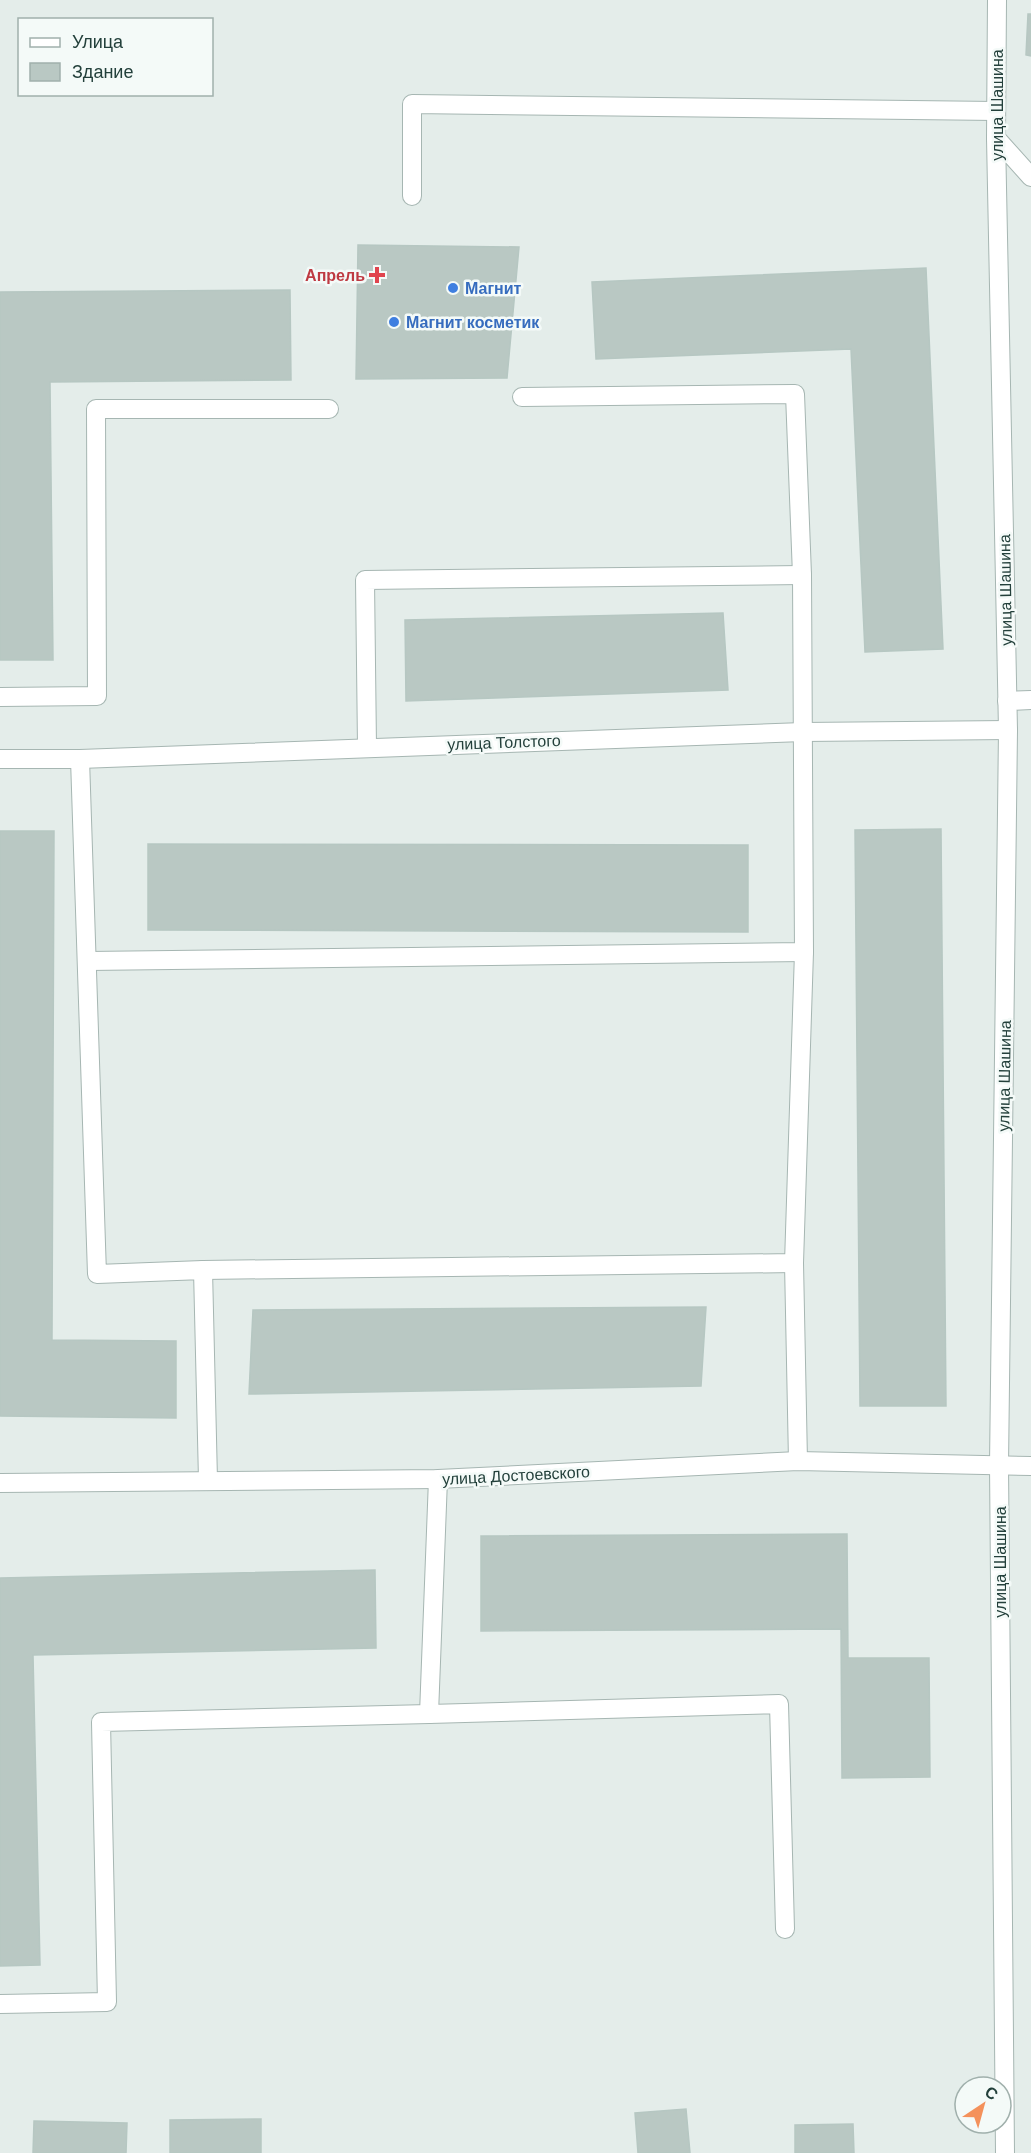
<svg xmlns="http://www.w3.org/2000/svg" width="1031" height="2153" viewBox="0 0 1031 2153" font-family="Helvetica,sans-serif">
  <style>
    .building { fill: #b9c8c3; stroke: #b6c7c2; stroke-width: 1.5 }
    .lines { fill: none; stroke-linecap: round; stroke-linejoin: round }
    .minor-casing { stroke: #a6b6b2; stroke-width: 20 }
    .minor { stroke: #fff; stroke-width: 18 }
    .health-dot { fill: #e0444e; stroke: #f4faf8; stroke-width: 2 }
    .shop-dot { fill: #3f7fe0; stroke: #f4faf8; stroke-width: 2 }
    .labels { text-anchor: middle; stroke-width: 5; stroke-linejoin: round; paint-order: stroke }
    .street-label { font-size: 16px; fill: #23403b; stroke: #f4faf8 }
    .health-label { font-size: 16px; font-weight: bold; fill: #be3a42; stroke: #f4faf8; text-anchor: end }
    .shop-label { font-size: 16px; font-weight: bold; fill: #366cbe; stroke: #f4faf8; text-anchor: start }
  </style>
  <rect width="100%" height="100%" fill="#e4edea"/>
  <!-- building -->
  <g class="building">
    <polygon points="1028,14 1031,14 1031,56 1026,55"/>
    <polygon points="358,245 519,247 507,378 356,379"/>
    <polygon points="926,268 943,649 865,652 851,349 596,359 592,282"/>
    <polygon points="290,290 291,380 50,382 53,660 0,660 0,292"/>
    <polygon points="723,613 728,690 406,701 405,620"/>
    <polygon points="941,829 946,1406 860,1406 855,830"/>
    <polygon points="0,831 54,831 52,1340 176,1341 176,1418 0,1416"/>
    <polygon points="148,844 748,845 748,932 148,930"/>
    <polygon points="706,1307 701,1386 249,1394 253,1310"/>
    <polygon points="847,1534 848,1658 929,1658 930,1777 842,1778 841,1629 481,1631 481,1536"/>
    <polygon points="375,1570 376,1648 33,1655 40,1965 0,1966 0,1578"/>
    <polygon points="686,2109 690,2153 638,2153 635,2113"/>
    <polygon points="261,2119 261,2153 170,2153 170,2120"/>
    <polygon points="34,2121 127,2123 126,2153 33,2153"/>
    <polygon points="853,2124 854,2153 795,2153 795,2125"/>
  </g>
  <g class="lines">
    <defs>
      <g id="minor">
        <polyline points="997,0 996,138 1008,730 999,1465 1005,2153"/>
        <polyline points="996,138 1031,177"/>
        <polyline points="412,196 412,104 996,111"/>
        <polyline points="0,697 97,696 96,409 329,409"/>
        <polyline points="1007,701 1031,700"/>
        <polyline points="367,747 365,580 802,575"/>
        <polyline points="0,759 80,759 803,732 1008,730"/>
        <polyline points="80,759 97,1274 203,1270 208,1480"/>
        <polyline points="88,961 804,952 802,575 795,394 522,397"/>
        <polyline points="794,1263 798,1461"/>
        <polyline points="203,1270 794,1263 804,952"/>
        <polyline points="0,1483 438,1479 798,1461 1031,1466"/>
        <polyline points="429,1714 779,1704 785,1929"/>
        <polyline points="0,2004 107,2002 101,1722 429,1714 438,1479"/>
      </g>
    </defs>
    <!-- minor casing -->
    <use href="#minor" class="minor-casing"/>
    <!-- minor -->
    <use href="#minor" class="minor"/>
  </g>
  <!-- markers -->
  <path class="health-dot" d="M374 266h6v6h6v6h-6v6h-6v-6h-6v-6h6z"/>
  <g class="shop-dot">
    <circle cx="453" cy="288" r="6"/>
    <circle cx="394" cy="322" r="6"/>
  </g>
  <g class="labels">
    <!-- street labels -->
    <g class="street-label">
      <text transform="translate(997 105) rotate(-90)" y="6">улица Шашина</text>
      <text transform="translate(1005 590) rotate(-91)" y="6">улица Шашина</text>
      <text transform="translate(504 742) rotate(-2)" y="6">улица Толстого</text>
      <text transform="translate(1004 1076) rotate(-89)" y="6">улица Шашина</text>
      <text transform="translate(516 1475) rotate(-3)" y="6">улица Достоевского</text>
      <text transform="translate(1000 1562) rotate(-90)" y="6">улица Шашина</text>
    </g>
    <!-- health labels -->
    <g class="health-label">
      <text x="365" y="281">Апрель</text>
    </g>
    <!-- shop labels -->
    <g class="shop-label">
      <text x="465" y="294">Магнит</text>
      <text x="406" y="328">Магнит косметик</text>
    </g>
  </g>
  <!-- legend -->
  <rect x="18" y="18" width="195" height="78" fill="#f4faf8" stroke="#a0b0ac" stroke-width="1.5"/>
  <rect x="30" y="38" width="30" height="9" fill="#ffffff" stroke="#a0b0ac" stroke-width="1.5"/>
  <text x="72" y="48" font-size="18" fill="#23403b">Улица</text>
  <rect x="30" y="63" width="30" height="18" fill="#b9c8c3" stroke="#a0b0ac" stroke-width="1.5"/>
  <text x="72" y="78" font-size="18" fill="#23403b">Здание</text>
  <!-- north arrow -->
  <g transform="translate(983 2105) rotate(36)"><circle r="28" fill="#f4faf8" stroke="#a0b0ac" stroke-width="1.5"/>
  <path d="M0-4.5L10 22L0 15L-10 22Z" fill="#f4915b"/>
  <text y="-9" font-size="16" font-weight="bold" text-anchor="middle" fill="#23403b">С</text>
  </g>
</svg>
